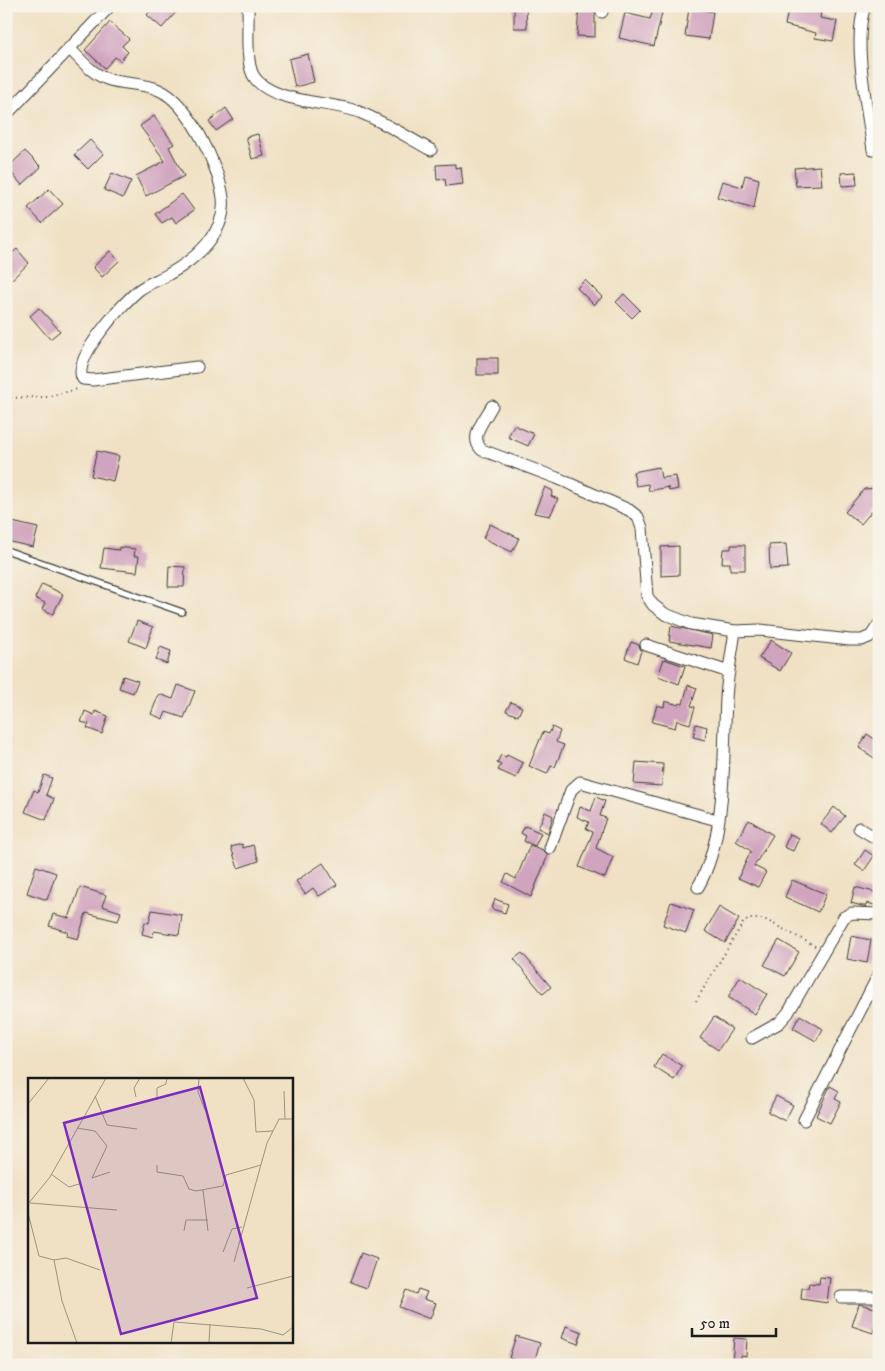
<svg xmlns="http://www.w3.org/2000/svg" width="885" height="1371" viewBox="0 0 885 1371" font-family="'IM FELL DW Pica',serif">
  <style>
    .building { fill: #d0a3be }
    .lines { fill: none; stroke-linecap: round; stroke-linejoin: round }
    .service-casing { stroke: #3c3a35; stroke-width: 8 }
    .minor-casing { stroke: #3c3a35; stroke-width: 13 }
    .path { stroke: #3c3a35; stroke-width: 2; stroke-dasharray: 1 4; stroke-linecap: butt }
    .service { stroke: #fff; stroke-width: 5.5 }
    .minor { stroke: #fff; stroke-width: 11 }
    .inset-road { fill: none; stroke: #9b9281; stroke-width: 1 }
    .view { fill: #7b2cbf; fill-opacity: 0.15; stroke: #7b2cbf; stroke-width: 2.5 }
    .inset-edge { fill: none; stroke: #1c1c1c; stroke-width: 2.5 }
  </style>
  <rect width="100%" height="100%" fill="#f7f3e8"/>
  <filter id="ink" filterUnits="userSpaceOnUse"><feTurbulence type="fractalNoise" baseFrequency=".02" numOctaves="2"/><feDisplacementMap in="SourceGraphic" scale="10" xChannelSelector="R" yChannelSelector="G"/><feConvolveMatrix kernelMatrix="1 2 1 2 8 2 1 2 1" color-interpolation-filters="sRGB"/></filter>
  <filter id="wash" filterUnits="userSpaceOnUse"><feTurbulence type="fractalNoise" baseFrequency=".0096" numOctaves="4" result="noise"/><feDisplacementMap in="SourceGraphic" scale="20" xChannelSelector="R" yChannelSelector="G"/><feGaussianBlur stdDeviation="1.12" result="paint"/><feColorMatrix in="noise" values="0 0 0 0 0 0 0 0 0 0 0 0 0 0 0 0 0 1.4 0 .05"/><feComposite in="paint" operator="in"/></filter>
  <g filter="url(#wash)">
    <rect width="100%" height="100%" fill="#f0e1c4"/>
    <g id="blocks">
      <!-- building -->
      <g class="building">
        <polygon points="154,6 173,6 178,10 162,28 147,15"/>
        <polygon points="579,6 595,6 595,37 577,36"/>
        <polygon points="789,6 822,6 820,18 837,21 833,41 815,38 816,33 785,25"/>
        <polygon points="514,8 526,8 527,28 514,28"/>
        <polygon points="689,8 713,12 709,39 685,36"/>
        <polygon points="653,10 662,13 654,46 619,38 625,13 650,19"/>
        <polygon points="110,22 129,39 122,46 128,52 120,61 115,57 105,68 85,50"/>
        <polygon points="308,54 314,82 295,87 289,59"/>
        <polygon points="226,108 233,119 216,131 209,121"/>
        <polygon points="154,116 174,144 169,147 184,176 146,196 136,176 165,161 140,126"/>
        <polygon points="258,134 264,156 252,159 246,137"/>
        <polygon points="90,140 103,154 88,169 74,155"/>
        <polygon points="25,151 41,167 22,185 7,168"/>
        <polygon points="455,164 455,168 461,167 463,184 446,186 445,179 437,180 436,165"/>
        <polygon points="820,166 822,185 796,186 794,168"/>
        <polygon points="856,172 857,185 842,186 841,173"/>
        <polygon points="112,173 131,181 123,198 104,190"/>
        <polygon points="745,175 759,179 754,208 717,197 722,181 742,187"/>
        <polygon points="49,189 63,204 42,223 28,208"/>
        <polygon points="182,194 194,210 176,223 172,217 162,223 155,214"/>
        <polygon points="17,249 29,263 11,280 6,275 6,258"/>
        <polygon points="110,251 119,261 102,277 93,267"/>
        <polygon points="585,280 602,297 594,305 577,288"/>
        <polygon points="624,294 640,310 632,318 616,302"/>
        <polygon points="39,308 60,331 50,339 30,316"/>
        <rect x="477" y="358" width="21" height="17"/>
        <polygon points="514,425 534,434 528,446 508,437"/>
        <polygon points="97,451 119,456 113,481 91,476"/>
        <polygon points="659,467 661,478 676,476 678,489 669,491 668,487 649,491 648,484 636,486 633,472"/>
        <polygon points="545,487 553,491 551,496 558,499 550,516 534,513"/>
        <polygon points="879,488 879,511 872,511 861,524 845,512 864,489"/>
        <polygon points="8,521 38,528 33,547 6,541"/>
        <polygon points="490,524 519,538 512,552 483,538"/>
        <polygon points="786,544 788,568 770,569 769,545"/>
        <polygon points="731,545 745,545 745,570 730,570 730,563 722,563 723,549 731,549"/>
        <polygon points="679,546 679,575 661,576 661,547"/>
        <polygon points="119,547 135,549 134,556 139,556 137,572 101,568 104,548 119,550"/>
        <polygon points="169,566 185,567 184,587 168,587"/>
        <polygon points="42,584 63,594 53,614 42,609 45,603 35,598"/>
        <polygon points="137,621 153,627 146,648 129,641"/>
        <polygon points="671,626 713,635 711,648 669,641"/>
        <polygon points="771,640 791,653 780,671 759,658"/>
        <polygon points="631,642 639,645 641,651 637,663 625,658"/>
        <polygon points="160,647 171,651 167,664 156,660"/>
        <polygon points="664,659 685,666 679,684 658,676"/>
        <polygon points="123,676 138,681 133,693 119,688"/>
        <polygon points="178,685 195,691 184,718 166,712 163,719 151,714 159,694 173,699"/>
        <polygon points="688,685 697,688 691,706 695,707 690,724 677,720 675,728 652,722 657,705 664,707 665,701 679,705 680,703 683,704"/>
        <polygon points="511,702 522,707 518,716 506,711"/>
        <polygon points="85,711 94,715 95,711 108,716 102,734 87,728 89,724 81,722"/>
        <polygon points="696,724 707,727 705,740 693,737"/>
        <polygon points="552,727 560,731 556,742 564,745 555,767 551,766 547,774 529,766 543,732 549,734"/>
        <polygon points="867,734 879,742 879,761 859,748"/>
        <polygon points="501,755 506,757 507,755 523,763 516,778 498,770 501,765 497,763"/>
        <polygon points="636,762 663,764 662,786 634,784"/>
        <polygon points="44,775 52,778 46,795 54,799 46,820 25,812 34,790 38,792"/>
        <polygon points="596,797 605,801 600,816 606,818 596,848 613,857 605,878 579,867 593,832 586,829 589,822 577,817 580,807 591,811"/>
        <polygon points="834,807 845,816 832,833 821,824"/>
        <polygon points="545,812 553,816 548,833 538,828"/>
        <polygon points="749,820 773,835 754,866 766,872 758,887 738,878 751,851 736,841"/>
        <polygon points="525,826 541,833 535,846 524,841 526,836 521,833"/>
        <polygon points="790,834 799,838 793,851 784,847"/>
        <polygon points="242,844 243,848 253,845 259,861 238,868 231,847"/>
        <polygon points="530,845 543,850 548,855 531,897 503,882 507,874 516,879"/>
        <polygon points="865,850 874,856 864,871 855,865"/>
        <polygon points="323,863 337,885 319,896 313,888 305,894 296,881"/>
        <polygon points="36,866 56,873 47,900 27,893"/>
        <polygon points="792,880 826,894 818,912 785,897"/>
        <polygon points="80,887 106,895 102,906 121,912 118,921 86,913 78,939 67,936 68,932 49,926 53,914 69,918"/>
        <polygon points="855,887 878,893 875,905 867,903 866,906 862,906 851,903"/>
        <polygon points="495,899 508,904 505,913 492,909"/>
        <polygon points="671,902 694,910 686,933 663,925"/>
        <polygon points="719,907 739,919 725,943 705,931"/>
        <polygon points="152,910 182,915 179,935 154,931 153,937 142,934 145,922 149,923"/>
        <polygon points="851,936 871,940 867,963 847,959"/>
        <polygon points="779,940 799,952 785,976 764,965"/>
        <polygon points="522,953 551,987 543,994 514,959"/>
        <polygon points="740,977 767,994 755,1014 728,997"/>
        <polygon points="800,1015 823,1029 816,1041 793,1028"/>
        <polygon points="714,1017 732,1029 718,1050 700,1038"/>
        <polygon points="662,1054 682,1066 674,1080 654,1067"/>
        <polygon points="830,1086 839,1091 835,1099 841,1102 830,1123 816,1116"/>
        <polygon points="776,1096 793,1105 785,1121 768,1112"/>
        <polygon points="361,1253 377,1259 367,1288 350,1282"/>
        <polygon points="820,1277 830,1278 827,1303 801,1299 802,1288 808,1288 809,1283 819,1284"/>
        <polygon points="418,1289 427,1292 424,1299 436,1303 430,1319 399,1307 406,1290 416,1294"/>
        <polygon points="859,1304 879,1309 873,1333 852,1326"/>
        <polygon points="566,1326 582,1332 578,1344 562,1338"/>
        <polygon points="516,1336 540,1343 533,1365 509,1358"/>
        <polygon points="734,1338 747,1339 746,1356 741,1355 741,1365 732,1364"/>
      </g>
    </g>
  </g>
  <g filter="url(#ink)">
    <use href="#blocks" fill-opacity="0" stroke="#3c3a35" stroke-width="1"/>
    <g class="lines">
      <defs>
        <polyline id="service" points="6,550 182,612"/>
        <g id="minor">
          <path d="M 248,6 C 249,24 245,59 253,75 C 269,104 332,101 359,112 C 384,122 407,137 431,150"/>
          <path d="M 865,6 C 852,42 868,111 873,150"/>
          <polyline points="602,12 603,6"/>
          <path d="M 69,48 C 80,59 92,74 107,79 C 124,85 142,82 159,90 C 189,103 219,166 223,198 C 227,232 196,259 169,274 C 159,280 148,283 139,290 C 124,302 70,360 83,379 L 93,380 L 197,367"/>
          <polyline points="6,115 110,6"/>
          <path d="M 492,406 C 485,419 468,437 482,450 L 557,478 L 629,510 L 638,517 L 642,528 L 647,596 L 653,605 L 665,614 L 691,624 L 735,631 L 760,630 L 850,640 L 862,640 L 871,636 L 879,624"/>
          <polyline points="646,645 729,672"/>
          <polyline points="859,828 879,840"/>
          <polyline points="550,848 571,790 580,782 717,820"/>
          <path d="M 698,887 C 727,837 723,756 726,699 C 727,676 732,653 735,631"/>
          <polyline points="752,1038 779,1023 788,1013 844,917 852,913 879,914"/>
          <polyline points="804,1120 879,974"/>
          <polyline points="841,1297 879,1297"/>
        </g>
      </defs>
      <!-- service casing -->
      <use href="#service" class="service-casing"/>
      <!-- minor casing -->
      <use href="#minor" class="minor-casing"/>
      <!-- path -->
      <g class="path">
        <polyline points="6,398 46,397 78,389"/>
        <polyline points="696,1001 743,923 749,919 764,919 815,946"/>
      </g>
      <!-- service -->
      <use href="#service" class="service"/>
      <!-- minor -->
      <use href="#minor" class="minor"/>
    </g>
  </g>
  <!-- overview -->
  <g transform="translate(28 1078)">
    <rect width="265" height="265" fill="#f0e1c4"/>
    <path class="inset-road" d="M 171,0 L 170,14 L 177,32M 215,0 L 226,22 L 228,54 L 245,53M 256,13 L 257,41M 67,18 L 79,47 L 109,51M 108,19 L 106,10 L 112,0M 129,22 L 129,10 L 138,6 L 139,0M 0,26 L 21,0M 49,50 L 67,53 L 79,68 L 64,100 L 82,94M 129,87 L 129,94 L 155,98 L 161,111 L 168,113 L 195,108 L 198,97 L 233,87M 23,96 L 41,109 L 51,106M 175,112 L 180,153M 2,125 L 89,132M 0,126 L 22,99 L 78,0M 0,135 L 11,178 L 26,182 L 34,223 L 49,265M 156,153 L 158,142 L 180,142M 195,174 L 204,151 L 214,149M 26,182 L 38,180 L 72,192M 206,184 L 239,65 L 251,41 L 265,41M 219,210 L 265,198M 143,265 L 146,244 L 233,251 L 255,257 L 265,249M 181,265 L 182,246"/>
    <path class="view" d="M 172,9 L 229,220 L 93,256 L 36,45 Z"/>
    <rect width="265" height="265" class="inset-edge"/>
  </g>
  <!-- margin -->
  <rect width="885" height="1371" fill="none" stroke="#f7f3e8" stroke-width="25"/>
  <!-- scale -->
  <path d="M692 1328v8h84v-8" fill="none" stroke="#1c1c1c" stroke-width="2.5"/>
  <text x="700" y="1328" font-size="15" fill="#1c1c1c" stroke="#f7f3e8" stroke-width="4" paint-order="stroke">50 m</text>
</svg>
